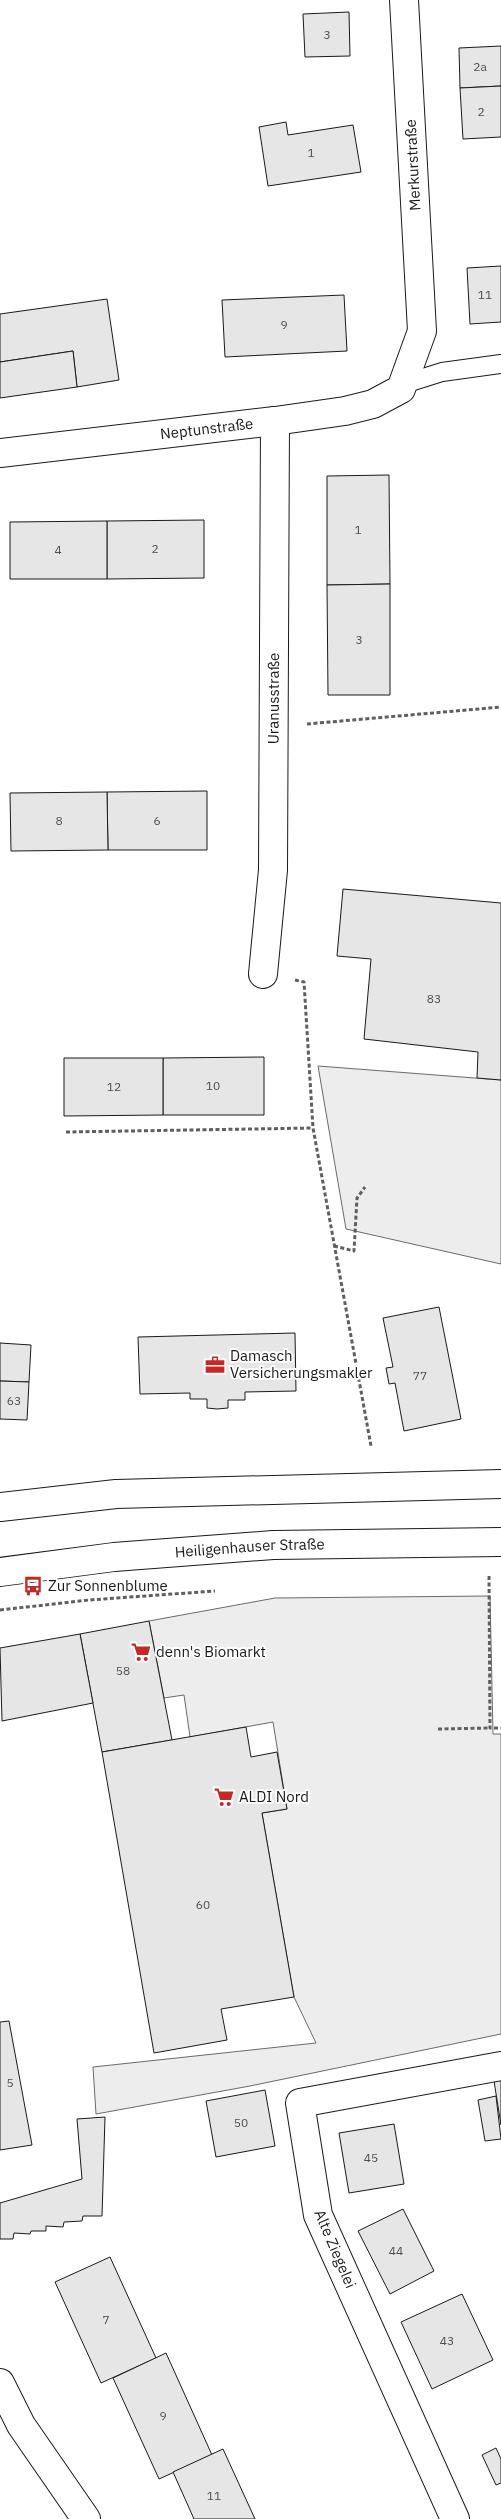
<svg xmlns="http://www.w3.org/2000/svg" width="501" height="2519" viewBox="0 0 501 2519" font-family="'IBM Plex Sans',sans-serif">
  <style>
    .built { fill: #ededed; stroke: #6a6a6a }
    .building { fill: #e6e6e6; stroke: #1a1a1a }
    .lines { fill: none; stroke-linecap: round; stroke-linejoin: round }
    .lane-casing { stroke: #1a1a1a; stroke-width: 20 }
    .street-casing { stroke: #1a1a1a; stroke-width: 30 }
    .secondary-casing { stroke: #1a1a1a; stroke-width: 30 }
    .path { stroke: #5f5f5f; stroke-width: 3; stroke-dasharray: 4 2.5; stroke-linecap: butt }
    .lane { stroke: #fff; stroke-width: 18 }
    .street { stroke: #fff; stroke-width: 28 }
    .secondary { stroke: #fff; stroke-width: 28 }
    .labels { text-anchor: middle; stroke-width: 4; stroke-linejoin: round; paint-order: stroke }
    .number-label { font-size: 12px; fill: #4d4d4d }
    .street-label { font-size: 15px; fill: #1a1a1a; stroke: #fff }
    .poi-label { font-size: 15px; fill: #1a1a1a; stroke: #fff; text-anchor: start }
  </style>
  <rect width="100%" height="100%" fill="#fff"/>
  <!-- built -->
  <g class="built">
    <polygon points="318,1066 501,1080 501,1264 346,1229"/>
    <polygon points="490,1596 493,1734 501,1734 501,2034 250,2086 96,2114 93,2067 316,2043 294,1997 262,1813 287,1809 273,1722 190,1737 184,1695 164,1698 149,1621 275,1598"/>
  </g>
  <!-- building -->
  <g class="building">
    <polygon points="349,12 350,56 305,57 303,14"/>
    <polygon points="501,46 501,86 460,88 459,48"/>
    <polygon points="501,86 501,137 463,139 460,88"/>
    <polygon points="286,122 288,135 353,125 361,172 268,186 259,127"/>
    <polygon points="501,266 501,322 470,324 467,268"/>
    <polygon points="344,295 347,351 225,357 222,300"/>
    <polygon points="107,299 119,380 77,387 73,351 0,362 0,314"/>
    <polygon points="73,351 77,387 0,398 0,362"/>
    <polygon points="389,475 390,584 327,585 327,476"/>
    <polygon points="204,520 204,578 107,579 107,521"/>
    <polygon points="107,521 107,579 10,579 10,522"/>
    <polygon points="390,584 390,695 328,695 327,585"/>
    <polygon points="207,791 207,850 108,850 107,792"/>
    <polygon points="107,792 108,850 11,851 10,793"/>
    <polygon points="343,889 501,903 501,1080 477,1078 478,1052 364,1039 371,959 337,956"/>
    <polygon points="264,1057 264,1115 163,1115 163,1058"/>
    <polygon points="64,1058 163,1058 163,1115 64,1116"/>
    <polygon points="439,1307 461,1419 404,1431 395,1383 389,1384 386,1368 393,1367 383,1318"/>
    <polygon points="295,1333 296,1391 245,1392 245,1400 228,1400 228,1408 217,1409 207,1408 207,1399 190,1399 190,1393 140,1394 138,1337"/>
    <polygon points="0,1343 31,1345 29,1382 0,1381"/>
    <polygon points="0,1381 29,1382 27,1420 0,1419"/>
    <polygon points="149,1621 172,1740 102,1752 80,1634"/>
    <polygon points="80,1634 93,1703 2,1721 0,1648"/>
    <polygon points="246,1727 251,1757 277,1752 287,1809 262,1813 294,1997 221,2009 227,2040 154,2053 102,1752"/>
    <polygon points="9,2021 32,2145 0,2150 0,2022"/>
    <polygon points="501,2080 501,2125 494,2081"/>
    <polygon points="265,2090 275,2146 216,2157 206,2101"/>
    <polygon points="496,2096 501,2139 485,2141 478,2100"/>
    <polygon points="105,2117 102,2216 83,2216 82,2221 64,2222 63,2227 46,2226 46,2231 31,2231 30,2234 14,2233 13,2239 0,2239 0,2203 82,2179 77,2119"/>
    <polygon points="394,2124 404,2184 349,2193 339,2133"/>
    <polygon points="403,2209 434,2271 390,2294 358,2231"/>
    <polygon points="110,2257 156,2358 101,2383 55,2282"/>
    <polygon points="462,2294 493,2360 432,2389 401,2322"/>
    <polygon points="166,2353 212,2455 159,2479 113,2378"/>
    <polygon points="496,2448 501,2459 501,2483 496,2485 482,2455"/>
    <polygon points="223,2449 255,2519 194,2519 173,2472"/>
  </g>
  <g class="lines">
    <defs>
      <polyline id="lane" points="404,384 442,372 501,364"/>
      <g id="street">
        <path id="s1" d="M 0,453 L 275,421 L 345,411 L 373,404 L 401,389 L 422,331 L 404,0"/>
        <path id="s2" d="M 263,974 L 273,870 L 275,421"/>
        <polyline points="0,2383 21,2425 86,2519"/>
        <polyline points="455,2519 318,2215 300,2103 501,2066"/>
      </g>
      <g id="secondary">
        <polyline points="0,1507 116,1494 501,1484"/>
        <path id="s3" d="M 0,1572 L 114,1557 L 273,1545 L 501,1542"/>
      </g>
    </defs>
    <!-- lane casing -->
    <use href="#lane" class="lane-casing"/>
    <!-- street casing -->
    <use href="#street" class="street-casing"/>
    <!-- secondary casing -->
    <use href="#secondary" class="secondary-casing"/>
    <!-- path -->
    <g class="path">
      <polyline points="307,724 501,707"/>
      <polyline points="295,980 304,982 313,1128 371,1446"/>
      <polyline points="66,1132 313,1128"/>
      <polyline points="334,1246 354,1251 357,1198 365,1187"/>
      <polyline points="489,1576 490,1728 501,1728"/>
      <polyline points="0,1610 89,1600 215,1591"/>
      <polyline points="438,1729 490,1728"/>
    </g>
    <!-- lane -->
    <use href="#lane" class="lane"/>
    <!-- street -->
    <use href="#street" class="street"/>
    <!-- secondary -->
    <use href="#secondary" class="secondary"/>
  </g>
  <!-- icons -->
  <defs>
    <symbol id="office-bare" viewBox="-9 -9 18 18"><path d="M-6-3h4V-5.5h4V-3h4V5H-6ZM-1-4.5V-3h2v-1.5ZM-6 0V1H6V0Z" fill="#c62828" stroke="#fff" stroke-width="2.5" paint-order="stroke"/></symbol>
    <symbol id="bus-bare" viewBox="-9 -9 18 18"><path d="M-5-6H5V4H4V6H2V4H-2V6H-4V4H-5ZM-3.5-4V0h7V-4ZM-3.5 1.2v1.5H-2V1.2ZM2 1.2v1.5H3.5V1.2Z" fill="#c62828" stroke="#fff" stroke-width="2.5" paint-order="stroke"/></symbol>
    <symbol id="supermarket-bare" viewBox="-9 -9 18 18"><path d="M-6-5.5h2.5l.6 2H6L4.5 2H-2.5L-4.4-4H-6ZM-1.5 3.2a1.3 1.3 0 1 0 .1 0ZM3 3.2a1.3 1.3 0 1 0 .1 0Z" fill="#c62828" stroke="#fff" stroke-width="2.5" paint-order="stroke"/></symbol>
  </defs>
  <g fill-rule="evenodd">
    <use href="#office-bare" x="201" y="1351" width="28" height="28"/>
    <use href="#bus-bare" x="19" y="1572" width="28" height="28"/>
    <use href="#supermarket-bare" x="127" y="1638" width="28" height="28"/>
    <use href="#supermarket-bare" x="210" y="1783" width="28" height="28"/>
  </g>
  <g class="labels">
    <!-- number labels -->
    <g class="number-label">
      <text x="327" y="39">3</text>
      <text x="480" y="71">2a</text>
      <text x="481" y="116">2</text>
      <text x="311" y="157">1</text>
      <text x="485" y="299">11</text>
      <text x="284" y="329">9</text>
      <text x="358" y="534">1</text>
      <text x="155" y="553">2</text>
      <text x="58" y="554">4</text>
      <text x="359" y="644">3</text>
      <text x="59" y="825">8</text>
      <text x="157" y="825">6</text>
      <text x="434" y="1003">83</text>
      <text x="213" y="1090">10</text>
      <text x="114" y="1091">12</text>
      <text x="420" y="1380">77</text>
      <text x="14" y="1405">63</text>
      <text x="123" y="1675">58</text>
      <text x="203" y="1909">60</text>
      <text x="10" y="2087">5</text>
      <text x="241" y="2127">50</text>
      <text x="371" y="2162">45</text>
      <text x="396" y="2255">44</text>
      <text x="106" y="2324">7</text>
      <text x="447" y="2345">43</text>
      <text x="163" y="2420">9</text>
      <text x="214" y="2500">11</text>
    </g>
    <!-- street labels -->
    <g class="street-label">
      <text transform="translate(413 165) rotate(-93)" y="5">Merkurstraße</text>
      <text dy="5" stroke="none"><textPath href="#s1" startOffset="208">Neptunstraße</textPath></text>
      <text dy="5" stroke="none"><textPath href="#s2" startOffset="276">Uranusstraße</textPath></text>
      <text dy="5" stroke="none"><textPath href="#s3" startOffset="251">Heiligenhauser Straße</textPath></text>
      <text transform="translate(335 2249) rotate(67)" y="5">Alte Ziegelei</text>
    </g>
    <!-- poi labels -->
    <g class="poi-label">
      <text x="230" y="1361">Damasch<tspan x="230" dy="17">Versicherungsmakler</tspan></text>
      <text x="48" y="1591">Zur Sonnenblume</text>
      <text x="156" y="1657">denn's Biomarkt</text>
      <text x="239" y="1802">ALDI Nord</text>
    </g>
  </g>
</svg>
